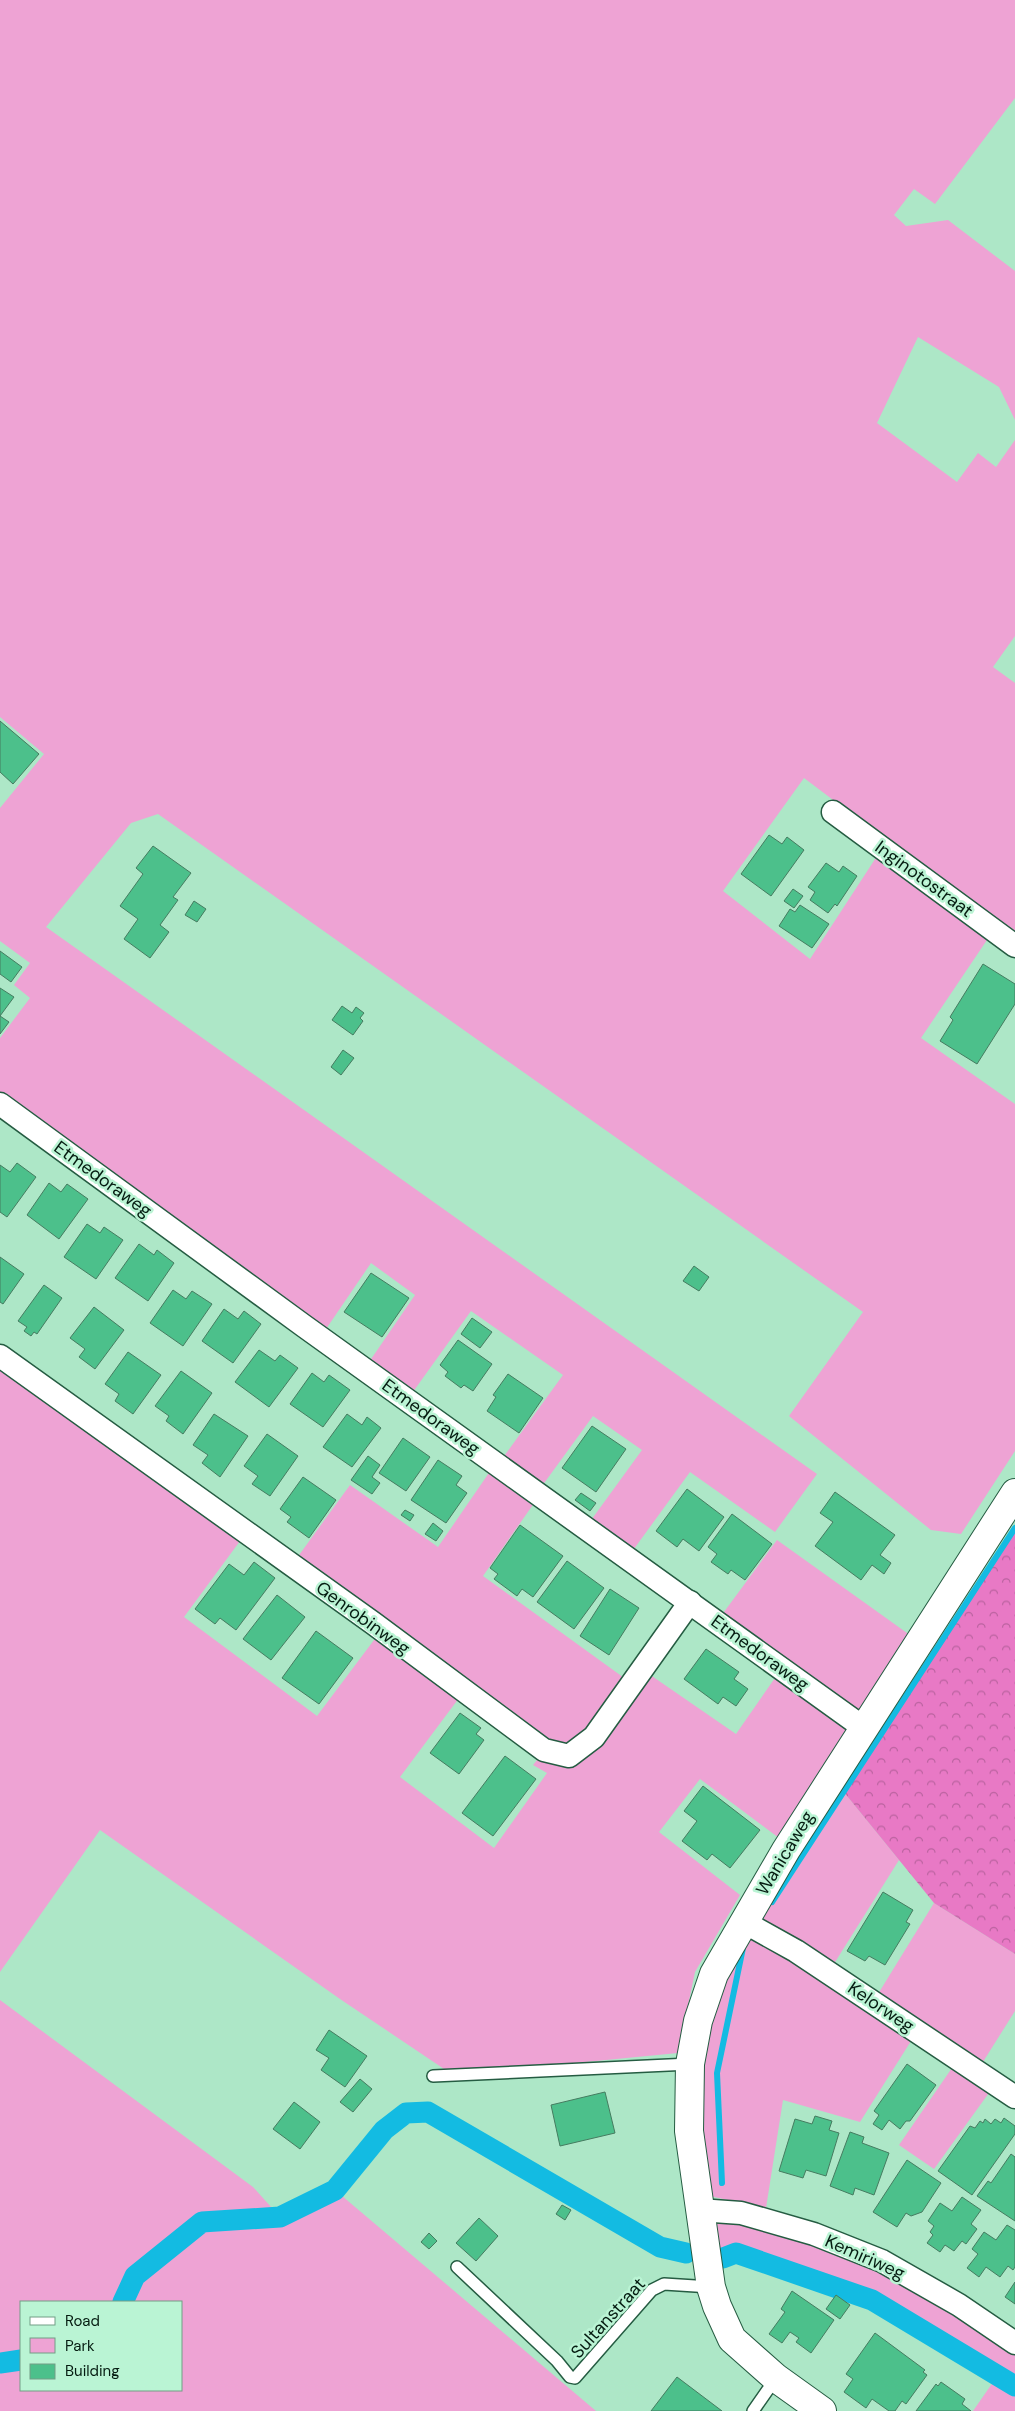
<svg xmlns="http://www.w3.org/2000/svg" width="1015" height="2411" viewBox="0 0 1015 2411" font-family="'DM Sans',sans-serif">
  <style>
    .green { fill: #eea3d4; fill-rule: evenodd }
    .forest { fill: url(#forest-crowns) }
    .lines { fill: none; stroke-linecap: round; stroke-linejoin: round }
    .stream { stroke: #13bbe2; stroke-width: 6 }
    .canal { stroke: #13bbe2; stroke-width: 21 }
    .building { fill: #4cc08b; stroke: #457c60 }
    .lane-casing { stroke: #255c42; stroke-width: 14 }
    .street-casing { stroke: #255c42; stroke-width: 25 }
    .secondary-casing { stroke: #255c42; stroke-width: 30 }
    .lane { stroke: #fff; stroke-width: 11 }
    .street { stroke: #fff; stroke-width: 22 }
    .secondary { stroke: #fff; stroke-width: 28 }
    .labels { text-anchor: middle; stroke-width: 5; stroke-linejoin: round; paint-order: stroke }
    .street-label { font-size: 18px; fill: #051c11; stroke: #baf4d4 }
  </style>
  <defs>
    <pattern id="forest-crowns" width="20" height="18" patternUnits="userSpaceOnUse" patternTransform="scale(1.25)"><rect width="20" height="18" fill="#e879c5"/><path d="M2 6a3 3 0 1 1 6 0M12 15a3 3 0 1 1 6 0" fill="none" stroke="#ba629f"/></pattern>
  </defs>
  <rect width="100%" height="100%" fill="#ade7c7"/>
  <!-- green -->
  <g class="green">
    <polygon points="0,0 1015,0 1015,98 935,204 914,189 894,215 906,226 948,220 1015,271 1015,420 999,387 918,337 877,423 957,482 978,453 996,467 1015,440 1015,636 993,667 1015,683 1015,937 804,778 723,891 810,959 879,853 991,934 921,1038 1015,1104 1015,1451 961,1534 931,1530 789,1416 863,1312 158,814 131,823 46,927 817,1474 775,1532 690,1472 631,1553 589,1523 642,1450 593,1416 542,1486 502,1459 563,1375 471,1311 410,1396 367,1365 415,1295 371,1263 324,1332 0,1096 0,1038 30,998 14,985 30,963 0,941 0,808 44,754 0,717"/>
    <polygon points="0,1365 240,1541 184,1617 317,1716 377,1636 459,1698 400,1777 494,1848 547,1773 533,1765 542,1754 567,1761 646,1672 736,1734 777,1675 843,1723 847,1733 783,1841 700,1779 659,1832 740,1895 695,1972 678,2053 453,2075 340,1999 100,1830 0,1972"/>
    <polygon points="493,1467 537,1499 483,1576 627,1680 588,1735 566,1746 543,1743 294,1562 350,1485 438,1547"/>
    <polygon points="777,1540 914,1638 869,1707 857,1710 721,1616"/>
    <polygon points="843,1791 899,1860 832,1967 759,1921"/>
    <polygon points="934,1903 1015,1954 1015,2011 981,2065 878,1994"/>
    <polygon points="757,1938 911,2041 860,2122 783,2100 766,2208 709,2196 696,2118 705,2025 742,1942"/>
    <path d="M 0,2000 L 253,2187 L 280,2217 L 335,2190 L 596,2411 L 0,2411 ZM 21,2302 L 181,2302 L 181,2390 L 21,2390 Z"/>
    <polygon points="954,2065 991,2090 934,2169 899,2145"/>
    <polygon points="724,2220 803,2238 879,2268 1015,2353 1015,2411 973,2411 998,2375 872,2300 736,2253 723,2258 714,2257 712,2231 718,2223"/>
  </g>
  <!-- forest -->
  <polygon class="forest" points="1015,1528 1015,1954 934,1903 843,1791"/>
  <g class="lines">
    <!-- stream -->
    <g class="stream">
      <polyline points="772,1902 1015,1528"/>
      <polyline points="722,2183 717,2073 743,1948"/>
    </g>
    <!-- canal -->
    <g class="canal">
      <polyline points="723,2258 736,2253 872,2300 1015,2386"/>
      <polyline points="123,2302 135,2276 202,2222 280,2217 335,2190 384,2130 406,2113 428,2112 660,2247 686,2253"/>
      <polyline points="0,2363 21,2360"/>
    </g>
  </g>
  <!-- building -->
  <g class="building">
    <polygon points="0,721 39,754 13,784 0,772"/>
    <polygon points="769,835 782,844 787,837 804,850 771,896 741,874"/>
    <polygon points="153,846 191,873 173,897 178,900 160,925 169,932 150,958 124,939 138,919 120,906 143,874 136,868"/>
    <polygon points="826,863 839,872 843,866 857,876 837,906 835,904 828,913 810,900 815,892 808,887"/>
    <polygon points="793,889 803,896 794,908 784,901"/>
    <polygon points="194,901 206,909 197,922 185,915"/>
    <polygon points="800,905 829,924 812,948 779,926 790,909 795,912"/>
    <polygon points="0,951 22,967 11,982 0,974"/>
    <polygon points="983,964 1015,984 1015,1004 977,1064 940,1041 953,1020 950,1017"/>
    <polygon points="0,988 14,997 0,1016 9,1022 0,1034"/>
    <polygon points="342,1006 352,1013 356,1007 364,1013 360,1018 363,1021 353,1035 332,1020"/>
    <polygon points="343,1050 354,1058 341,1075 331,1067"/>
    <polygon points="17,1163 36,1177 7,1217 0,1212 0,1165 10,1172"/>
    <polygon points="49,1183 61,1192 67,1184 88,1199 59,1239 27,1215"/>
    <polygon points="87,1224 100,1233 104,1227 123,1240 96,1279 64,1257"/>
    <polygon points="139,1244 154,1255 157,1250 174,1263 148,1301 115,1278"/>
    <polygon points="0,1257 24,1274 3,1304 0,1302"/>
    <polygon points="694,1266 709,1277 699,1291 683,1281"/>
    <polygon points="371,1273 409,1298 382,1337 344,1312"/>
    <polygon points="44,1285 62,1298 37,1334 34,1332 31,1336 24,1331 27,1327 18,1321"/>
    <polygon points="173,1290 186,1299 192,1291 212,1304 183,1346 150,1323"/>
    <polygon points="94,1307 124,1330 95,1369 79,1357 85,1349 70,1338"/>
    <polygon points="224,1309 238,1319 244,1311 261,1324 233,1363 202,1341"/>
    <polygon points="472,1318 492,1332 480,1348 461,1334"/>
    <polygon points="458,1340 492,1364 473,1391 464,1385 461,1388 445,1376 448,1372 440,1365"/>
    <polygon points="259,1350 275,1361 280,1355 298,1368 269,1407 235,1382"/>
    <polygon points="128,1352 161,1375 133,1414 115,1401 119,1394 105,1384"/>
    <polygon points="181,1371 212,1393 183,1434 166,1421 169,1416 155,1406"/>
    <polygon points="312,1373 324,1382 329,1375 350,1390 323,1427 290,1404"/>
    <polygon points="508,1374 543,1398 519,1433 487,1411 496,1397 493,1395"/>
    <polygon points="214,1414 248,1436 220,1477 202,1463 208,1455 193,1445"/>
    <polygon points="347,1414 362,1425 367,1417 381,1428 352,1467 323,1447"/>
    <polygon points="592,1426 626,1449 596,1492 562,1468"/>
    <polygon points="267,1434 298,1456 270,1496 252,1484 258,1476 244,1466"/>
    <polygon points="403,1438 430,1457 406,1491 379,1473"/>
    <polygon points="368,1456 380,1465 372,1477 380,1483 372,1494 351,1480"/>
    <polygon points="438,1460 462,1476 456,1485 467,1493 446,1523 411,1500"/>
    <polygon points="303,1477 336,1500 309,1538 287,1522 291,1517 280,1509"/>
    <polygon points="687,1489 724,1517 699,1551 683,1539 677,1547 656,1531"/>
    <polygon points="835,1492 895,1535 880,1555 891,1563 884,1574 872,1565 861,1580 815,1546 833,1522 820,1513"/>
    <polygon points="581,1493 596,1503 590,1511 575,1500"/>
    <polygon points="405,1510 414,1515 410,1521 401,1515"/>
    <polygon points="732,1514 772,1544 745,1580 731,1570 728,1574 711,1562 717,1554 708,1547"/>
    <polygon points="433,1523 443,1531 436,1541 425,1534"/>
    <polygon points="520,1525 563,1556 533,1597 522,1589 517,1596 494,1579 498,1574 490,1568"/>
    <polygon points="567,1561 604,1588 574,1629 537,1602"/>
    <polygon points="254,1562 275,1578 236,1630 220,1618 215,1624 195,1609 229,1564 244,1575"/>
    <polygon points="610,1589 639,1608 609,1655 580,1636"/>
    <polygon points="277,1595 305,1617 271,1660 243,1639"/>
    <polygon points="316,1631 353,1658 319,1704 282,1678"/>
    <polygon points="706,1649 739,1672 734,1679 748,1689 736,1706 723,1697 718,1704 684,1679"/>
    <polygon points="460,1713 481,1728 476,1734 484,1740 459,1774 430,1753"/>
    <polygon points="505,1756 536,1779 493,1836 462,1813"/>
    <polygon points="703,1786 760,1830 730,1868 712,1854 707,1860 682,1841 697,1821 684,1811"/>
    <polygon points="883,1892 913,1910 906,1922 910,1924 885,1965 869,1956 865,1961 847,1951"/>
    <polygon points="329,2030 367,2056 345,2087 321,2070 329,2058 316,2050"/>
    <polygon points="907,2064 936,2085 910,2121 906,2121 900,2129 889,2120 882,2130 873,2124 879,2115 874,2111"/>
    <polygon points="360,2079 372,2089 353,2112 340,2102"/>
    <polygon points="605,2092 615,2133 560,2146 551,2105"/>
    <polygon points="294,2102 320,2122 300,2149 273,2129"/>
    <polygon points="815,2116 832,2121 829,2130 839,2133 826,2176 806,2170 803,2178 779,2171 795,2119 812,2124"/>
    <polygon points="1004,2118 1015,2126 1015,2134 972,2195 938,2171 970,2126 975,2128 980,2121 983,2123 985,2119 991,2124 995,2119 1001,2123"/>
    <polygon points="850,2132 864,2137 862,2143 889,2153 874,2195 855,2188 853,2195 830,2186"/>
    <polygon points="1011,2154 1015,2157 1015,2221 977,2196 988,2181 991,2183"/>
    <polygon points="907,2160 941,2183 922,2212 911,2216 906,2213 897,2227 873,2212"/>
    <polygon points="962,2197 981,2210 971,2224 977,2229 966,2244 962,2241 954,2251 945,2245 940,2252 927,2243 933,2235 930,2232 934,2226 928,2221 940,2203 952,2211"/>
    <polygon points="562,2205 571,2210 565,2220 556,2214"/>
    <polygon points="479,2218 498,2236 476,2261 456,2243"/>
    <polygon points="1007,2225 1015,2230 1015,2267 1013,2270 1008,2266 1000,2277 986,2267 979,2277 967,2268 978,2254 972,2249 984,2232 996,2240"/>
    <polygon points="429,2233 437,2241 429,2249 421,2242"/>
    <polygon points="1015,2282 1015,2304 1005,2297"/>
    <polygon points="792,2291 834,2320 811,2353 796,2342 799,2338 790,2332 782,2343 769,2334 785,2312 781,2309"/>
    <polygon points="836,2295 850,2305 840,2319 826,2309"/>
    <polygon points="875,2333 925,2370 923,2372 927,2375 906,2404 902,2401 895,2411 889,2411 872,2399 866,2408 844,2392 853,2379 846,2374"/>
    <polygon points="677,2377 722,2411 651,2411"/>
    <polygon points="941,2382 965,2399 962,2404 971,2411 916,2411 936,2384 938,2386"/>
  </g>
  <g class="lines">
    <defs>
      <g id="lane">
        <polyline points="433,2076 690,2064"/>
        <polyline points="457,2267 557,2361 570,2377 575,2378 652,2290 664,2284 711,2287"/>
        <polyline points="753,2411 776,2378"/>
      </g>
      <g id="street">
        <polyline points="833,812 1015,946"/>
        <polyline points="0,1104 304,1326 864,1728"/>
        <polyline points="0,1356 373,1623 544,1750 569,1756 594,1737 690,1602"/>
        <polyline points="744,1922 796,1951 1015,2097"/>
        <polyline points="699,2210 741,2213 814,2234 882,2261 959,2305 1015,2343"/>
      </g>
      <polyline id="secondary" points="822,2411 776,2378 732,2339 717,2306 711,2287 689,2131 690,2064 698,2021 714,1974 786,1850 1015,1493"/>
    </defs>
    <!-- lane casing -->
    <use href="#lane" class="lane-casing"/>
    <!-- street casing -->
    <use href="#street" class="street-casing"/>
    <!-- secondary casing -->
    <use href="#secondary" class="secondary-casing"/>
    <!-- lane -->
    <use href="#lane" class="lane"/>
    <!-- street -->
    <use href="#street" class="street"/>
    <!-- secondary -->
    <use href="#secondary" class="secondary"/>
  </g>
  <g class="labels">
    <!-- street labels -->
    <g class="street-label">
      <text transform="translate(924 879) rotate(36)" y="6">Inginotostraat</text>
      <text transform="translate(103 1179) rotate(36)" y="6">Etmedoraweg</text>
      <text transform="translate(431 1417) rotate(36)" y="6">Etmedoraweg</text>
      <text transform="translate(363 1618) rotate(36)" y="6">Genrobinweg</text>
      <text transform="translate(760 1653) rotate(36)" y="6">Etmedoraweg</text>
      <text transform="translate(785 1853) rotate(-59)" y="6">Wanicaweg</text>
      <text transform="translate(881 2007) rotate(34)" y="6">Kelorweg</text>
      <text transform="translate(865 2257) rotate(24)" y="6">Kemiriweg</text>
      <text transform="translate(608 2318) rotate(-48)" y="6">Sultanstraat</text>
    </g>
  </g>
  <!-- legend -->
  <rect x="20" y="2301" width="162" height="90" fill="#baf4d4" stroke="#729e86"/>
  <rect x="30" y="2317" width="25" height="8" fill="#ffffff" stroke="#729e86"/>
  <text x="65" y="2326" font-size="15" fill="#051c11">Road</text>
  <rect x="30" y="2338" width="25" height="15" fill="#eea3d4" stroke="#729e86"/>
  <text x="65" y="2351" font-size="15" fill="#051c11">Park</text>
  <rect x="30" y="2364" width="25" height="15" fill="#4cc08b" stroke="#729e86"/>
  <text x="65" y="2376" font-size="15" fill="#051c11">Building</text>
</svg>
